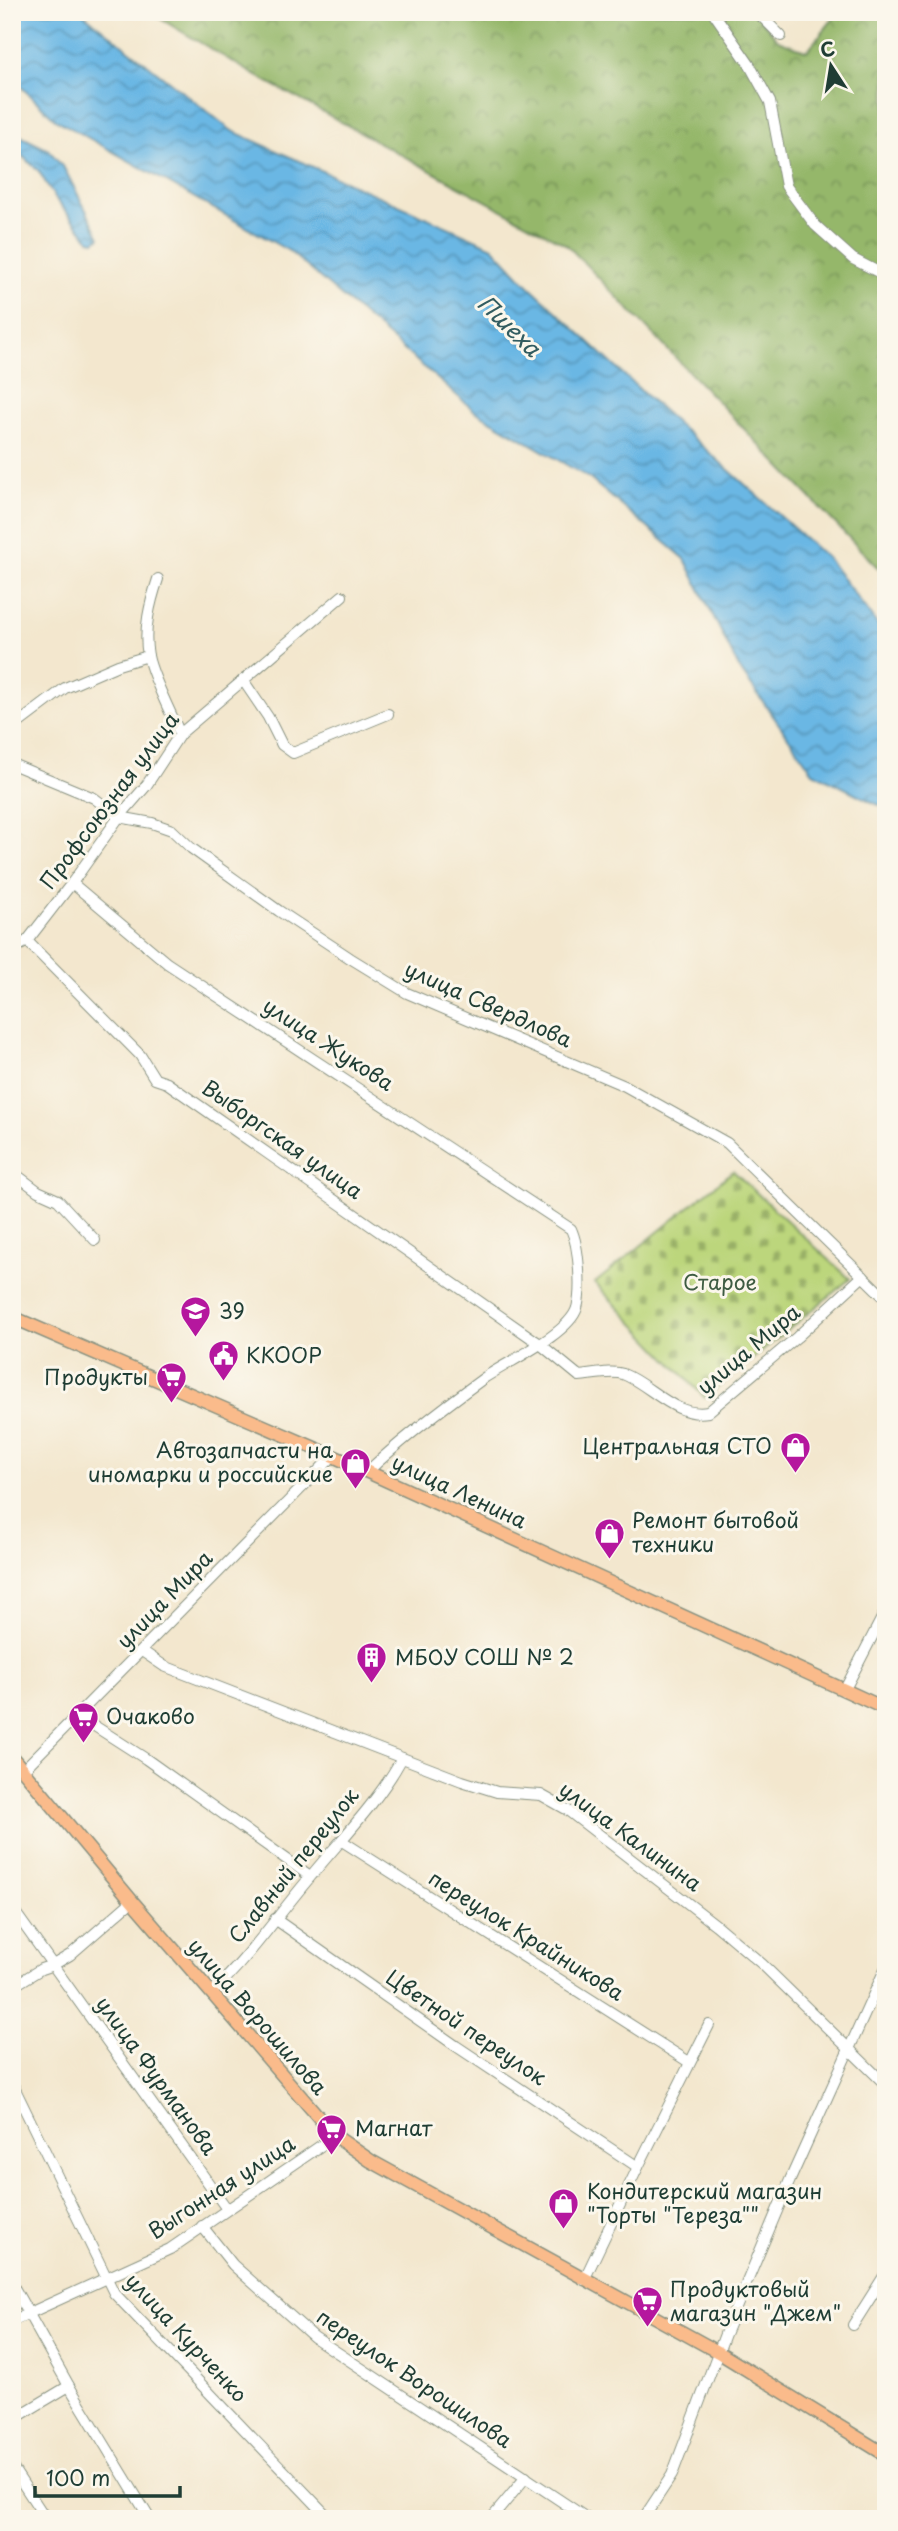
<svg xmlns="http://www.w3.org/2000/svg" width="898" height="2531" viewBox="0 0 898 2531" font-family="'Playpen Sans',sans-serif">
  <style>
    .forest { fill: url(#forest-crowns); stroke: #5a7a50; stroke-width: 2 }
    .cemetery { fill: url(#cemetery-stones); stroke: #6e8a58; stroke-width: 2 }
    .water { fill: url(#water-waves); stroke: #447a8c; stroke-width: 2 }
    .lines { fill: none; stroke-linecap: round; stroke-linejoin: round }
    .minor-casing { stroke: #899281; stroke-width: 12 }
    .major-casing { stroke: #899281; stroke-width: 15 }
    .minor { stroke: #fff; stroke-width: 10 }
    .major { stroke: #fabb8b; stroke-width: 12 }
    .labels { text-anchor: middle; stroke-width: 6; stroke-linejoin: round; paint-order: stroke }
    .street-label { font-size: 21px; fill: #1f3d34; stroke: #fbf7ec }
    .park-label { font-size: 21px; fill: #3e5c42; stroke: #fbf7ec }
    .poi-label { font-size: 21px; fill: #1f3d34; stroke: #fbf7ec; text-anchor: start }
    .water-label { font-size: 23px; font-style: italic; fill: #325c60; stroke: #fbf7ec }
  </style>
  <defs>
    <pattern id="forest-crowns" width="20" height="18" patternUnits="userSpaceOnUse" patternTransform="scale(1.75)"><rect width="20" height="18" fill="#95b76b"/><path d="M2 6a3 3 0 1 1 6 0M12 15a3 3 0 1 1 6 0" fill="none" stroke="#799659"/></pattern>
    <pattern id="cemetery-stones" width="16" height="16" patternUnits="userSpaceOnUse" patternTransform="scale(1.75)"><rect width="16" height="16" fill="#bcd67b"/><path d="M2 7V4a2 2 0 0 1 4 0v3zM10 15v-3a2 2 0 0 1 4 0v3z" fill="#98af66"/></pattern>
    <pattern id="water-waves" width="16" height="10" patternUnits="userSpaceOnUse" patternTransform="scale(1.75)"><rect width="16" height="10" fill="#6ab7e4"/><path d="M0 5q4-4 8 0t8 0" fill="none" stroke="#5796ba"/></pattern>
  </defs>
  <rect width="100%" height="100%" fill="#fbf7ec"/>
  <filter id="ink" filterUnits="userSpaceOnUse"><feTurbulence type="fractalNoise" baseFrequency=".0143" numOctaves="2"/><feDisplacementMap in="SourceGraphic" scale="14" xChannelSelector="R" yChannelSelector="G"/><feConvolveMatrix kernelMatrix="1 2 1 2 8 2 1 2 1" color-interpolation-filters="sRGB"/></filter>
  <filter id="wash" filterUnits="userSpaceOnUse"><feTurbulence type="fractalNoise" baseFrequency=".00686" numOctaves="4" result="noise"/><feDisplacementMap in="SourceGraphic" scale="28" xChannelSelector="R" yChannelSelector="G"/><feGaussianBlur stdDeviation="1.57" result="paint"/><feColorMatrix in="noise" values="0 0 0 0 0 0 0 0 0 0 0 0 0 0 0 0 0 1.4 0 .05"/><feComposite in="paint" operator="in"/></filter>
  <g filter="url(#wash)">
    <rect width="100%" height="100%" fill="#f3e7ce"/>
    <!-- forest -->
    <polygon class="forest" points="149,12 755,12 778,40 807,51 833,19 834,12 886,12 886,573 879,569 567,245 253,74"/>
    <!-- cemetery -->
    <polygon class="cemetery" points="733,1171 850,1279 705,1398 595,1283"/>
    <!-- water -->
    <g class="water">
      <polygon points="12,12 81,12 232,131 493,247 526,283 655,404 828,559 886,636 886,806 876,804 813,772 739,668 685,559 589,478 475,411 289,251 55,119 12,78"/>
      <polygon points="12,132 49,150 65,170 100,237 95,241 90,240 57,201 38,170 12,147"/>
    </g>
  </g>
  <g filter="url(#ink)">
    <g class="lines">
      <defs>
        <g id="minor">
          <polyline points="713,12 749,64 770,102 786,186 815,225 853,259 886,276"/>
          <polyline points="757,12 781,36"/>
          <path d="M 158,579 C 150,603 143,630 148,656 C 152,677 171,713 180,734"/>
          <polyline points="243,680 268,717 282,745 293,753 388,714"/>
          <polyline points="12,728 65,688 118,665 148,656"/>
          <polyline points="12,764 94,798 119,817 152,823 172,830 191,848 279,911 350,958 407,993 625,1086 727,1143 886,1299"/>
          <path d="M 72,883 L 167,963 L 571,1229 C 579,1246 582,1290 577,1308 C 569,1334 507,1362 484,1378 C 444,1407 403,1438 367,1472"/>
          <path d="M 27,941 L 140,1055 L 155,1079 L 167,1083 L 540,1344 L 579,1376 C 592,1375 612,1370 623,1374 C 651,1385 675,1418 708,1412 L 797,1337 L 863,1276"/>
          <polyline points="12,950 27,941 72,883 119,817 146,786 180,734 342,596"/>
          <polyline points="12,1176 18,1176 38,1191 58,1200 95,1240"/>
          <polyline points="142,1651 164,1666 462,1781 497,1792 541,1795 566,1809 716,1925 762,1964 886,2085"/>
          <polyline points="844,1691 886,1610"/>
          <polyline points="79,1716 146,1759 310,1876"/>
          <polyline points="23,1770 333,1456"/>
          <polyline points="342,1841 689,2062"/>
          <polyline points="12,1908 227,2209"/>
          <polyline points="275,1919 456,2046 638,2167"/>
          <polyline points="12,1987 41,1969 53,1965 70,1955 132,1901"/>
          <path d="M 211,1993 C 247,1960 275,1919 306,1882 C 339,1841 377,1804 402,1758"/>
          <polyline points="12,2083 114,2293 330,2519"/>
          <polyline points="202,2226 233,2265 314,2337 588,2519"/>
          <polyline points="584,2280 638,2167 709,2025"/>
          <polyline points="12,2284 69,2386 150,2519"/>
          <polyline points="12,2321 170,2249 335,2136"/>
          <polyline points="853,2325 886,2273"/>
          <polyline points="12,2420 69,2386"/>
          <polyline points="12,2467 46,2519"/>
          <polyline points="491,2519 526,2477"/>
          <polyline points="643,2519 672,2475 725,2334 790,2180 886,1967"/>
        </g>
        <g id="major">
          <polyline points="12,1317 333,1456 886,1709"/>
          <polyline points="12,1757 132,1901 335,2136 371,2161 718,2352 886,2455"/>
        </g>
      </defs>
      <!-- minor casing -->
      <use href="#minor" class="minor-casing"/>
      <!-- major casing -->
      <use href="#major" class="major-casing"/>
      <!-- minor -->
      <use href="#minor" class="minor"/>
      <!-- major -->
      <use href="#major" class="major"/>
    </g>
  </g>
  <!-- icons -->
  <defs>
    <symbol id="school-pin" viewBox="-11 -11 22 30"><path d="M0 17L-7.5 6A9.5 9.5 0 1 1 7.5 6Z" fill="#b5179e" stroke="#fbf7ec"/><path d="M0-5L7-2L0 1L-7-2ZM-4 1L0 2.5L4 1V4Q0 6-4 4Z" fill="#fff"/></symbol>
    <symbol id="civic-pin" viewBox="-11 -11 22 30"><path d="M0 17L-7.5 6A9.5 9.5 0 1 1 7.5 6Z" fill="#b5179e" stroke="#fbf7ec"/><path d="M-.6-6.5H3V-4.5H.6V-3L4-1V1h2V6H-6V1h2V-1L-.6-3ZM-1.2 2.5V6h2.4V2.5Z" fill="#fff"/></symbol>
    <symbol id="supermarket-pin" viewBox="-11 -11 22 30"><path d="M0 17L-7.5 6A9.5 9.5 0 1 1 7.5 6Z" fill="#b5179e" stroke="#fbf7ec"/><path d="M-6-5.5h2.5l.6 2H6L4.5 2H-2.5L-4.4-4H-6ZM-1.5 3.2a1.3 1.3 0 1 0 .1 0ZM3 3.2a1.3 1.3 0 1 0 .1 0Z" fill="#fff"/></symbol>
    <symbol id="shop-pin" viewBox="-11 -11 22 30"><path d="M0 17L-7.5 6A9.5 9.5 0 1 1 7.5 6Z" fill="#b5179e" stroke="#fbf7ec"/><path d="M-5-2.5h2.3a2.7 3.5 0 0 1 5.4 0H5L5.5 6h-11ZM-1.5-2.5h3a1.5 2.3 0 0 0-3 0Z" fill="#fff"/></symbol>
    <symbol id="building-pin" viewBox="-11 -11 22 30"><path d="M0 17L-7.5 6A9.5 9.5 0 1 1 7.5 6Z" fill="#b5179e" stroke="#fbf7ec"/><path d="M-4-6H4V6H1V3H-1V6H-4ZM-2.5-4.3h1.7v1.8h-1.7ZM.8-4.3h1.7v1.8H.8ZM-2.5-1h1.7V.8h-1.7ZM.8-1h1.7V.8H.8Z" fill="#fff"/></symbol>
  </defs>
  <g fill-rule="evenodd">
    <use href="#school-pin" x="178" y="1294" width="35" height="47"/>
    <use href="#civic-pin" x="206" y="1338" width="35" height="47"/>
    <use href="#supermarket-pin" x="154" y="1360" width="35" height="47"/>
    <use href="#shop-pin" x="778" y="1430" width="35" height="47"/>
    <use href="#shop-pin" x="338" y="1446" width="35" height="47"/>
    <use href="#shop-pin" x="592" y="1516" width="35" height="47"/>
    <use href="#building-pin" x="354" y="1640" width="35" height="47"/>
    <use href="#supermarket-pin" x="66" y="1700" width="35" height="47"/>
    <use href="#supermarket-pin" x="314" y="2112" width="35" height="47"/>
    <use href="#shop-pin" x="546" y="2186" width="35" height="47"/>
    <use href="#supermarket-pin" x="630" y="2284" width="35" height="47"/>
  </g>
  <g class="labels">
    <!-- street labels -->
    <g class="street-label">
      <text transform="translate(110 801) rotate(-53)" y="7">Профсоюзная улица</text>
      <text transform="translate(488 1005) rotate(24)" y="7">улица Свердлова</text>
      <text transform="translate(328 1045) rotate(33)" y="7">улица Жукова</text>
      <text transform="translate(282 1140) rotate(35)" y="7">Выборгская улица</text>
      <text transform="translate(749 1350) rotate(-40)" y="7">улица Мира</text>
      <text transform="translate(459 1492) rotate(25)" y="7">улица Ленина</text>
      <text transform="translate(165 1600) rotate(-46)" y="7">улица Мира</text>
      <text transform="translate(630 1837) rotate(36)" y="7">улица Калинина</text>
      <text transform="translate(294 1866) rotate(-51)" y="7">Славный переулок</text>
      <text transform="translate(526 1936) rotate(32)" y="7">переулок Крайникова</text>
      <text transform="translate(257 2017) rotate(49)" y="7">улица Ворошилова</text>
      <text transform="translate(466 2028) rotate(34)" y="7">Цветной переулок</text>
      <text transform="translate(156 2076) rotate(54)" y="7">улица Фурманова</text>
      <text transform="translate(222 2188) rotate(-33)" y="7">Выгонная улица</text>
      <text transform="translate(186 2338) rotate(47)" y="7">улица Курченко</text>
      <text transform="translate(414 2379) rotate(34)" y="7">переулок Ворошилова</text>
    </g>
    <!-- park labels -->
    <g class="park-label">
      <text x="720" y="1290">Старое</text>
    </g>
    <!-- poi labels -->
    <g class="poi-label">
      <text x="219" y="1319">39</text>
      <text x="246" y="1363">ККООР</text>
      <text x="148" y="1385" text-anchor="end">Продукты</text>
      <text x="772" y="1454" text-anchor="end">Центральная СТО</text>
      <text x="333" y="1458" text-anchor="end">Автозапчасти на<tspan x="333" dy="24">иномарки и российские</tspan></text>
      <text x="632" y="1528">Ремонт бытовой<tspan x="632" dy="24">техники</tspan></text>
      <text x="395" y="1665">МБОУ СОШ № 2</text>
      <text x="106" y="1724">Очаково</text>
      <text x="355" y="2136">Магнат</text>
      <text x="587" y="2199">Кондитерский магазин<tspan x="587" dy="24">"Торты "Тереза""</tspan></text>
      <text x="670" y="2297">Продуктовый<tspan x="670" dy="24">магазин "Джем"</tspan></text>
    </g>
    <!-- water labels -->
    <g class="water-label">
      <text transform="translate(509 326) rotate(44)" y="8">Пшеха</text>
    </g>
  </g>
  <!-- margin -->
  <rect width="898" height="2531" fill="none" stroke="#fbf7ec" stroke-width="42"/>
  <!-- north arrow -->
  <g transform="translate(831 66) rotate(348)" stroke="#fbf7ec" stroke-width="5" paint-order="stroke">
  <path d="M0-5L12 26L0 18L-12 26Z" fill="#1f3d34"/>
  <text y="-10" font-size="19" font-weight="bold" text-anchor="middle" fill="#1f3d34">С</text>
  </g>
  <!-- scale -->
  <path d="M35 2486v10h145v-10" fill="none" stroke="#1f3d34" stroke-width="3.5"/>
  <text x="46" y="2486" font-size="21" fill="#1f3d34" stroke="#fbf7ec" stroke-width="5" paint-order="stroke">100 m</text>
</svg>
